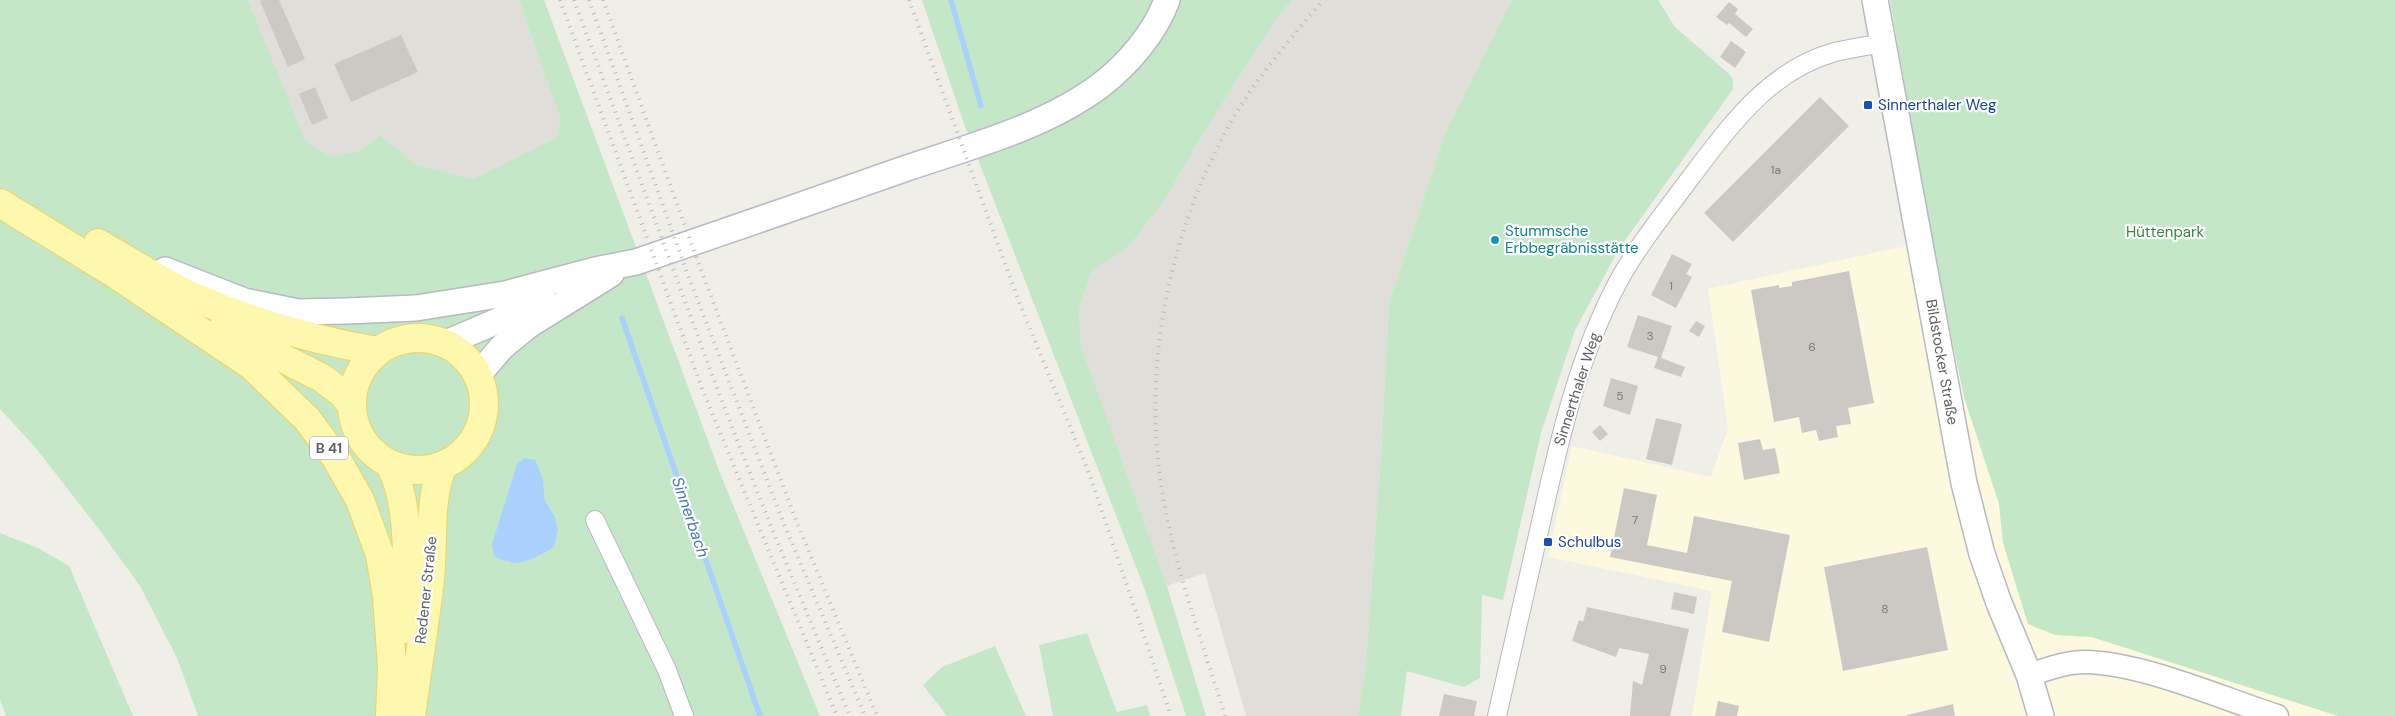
<svg xmlns="http://www.w3.org/2000/svg" width="2395" height="716" viewBox="0 0 2395 716" font-family="'DM Sans',sans-serif">
  <style>
    .commercial { fill: #fdf9df }
    .industrial { fill: #dfded9 }
    .green { fill: #c4e7c7; fill-rule: evenodd }
    .water { fill: #aad1fd }
    .lines { fill: none; stroke-linecap: round; stroke-linejoin: round }
    .stream { stroke: #aad1fd; stroke-width: 5.5 }
    .building { fill: #ccc9c4 }
    .minor-casing { stroke: #b7b8bd; stroke-width: 20 }
    .tertiary-casing { stroke: #b7b8bd; stroke-width: 25 }
    .secondary-casing { stroke: #b8bac0; stroke-width: 28 }
    .primary-casing { stroke: #efd461; stroke-width: 30 }
    .minor { stroke: #fff; stroke-width: 18 }
    .tertiary { stroke: #fff; stroke-width: 22 }
    .secondary { stroke: #fff; stroke-width: 25 }
    .primary { stroke: #fdf8ae; stroke-width: 28 }
    .rail { stroke: #b7b8b8; stroke-width: 4; stroke-dasharray: 1 6; stroke-linecap: butt }
    .transit-dot { fill: #1a4fb4; stroke: #fff; stroke-width: 2 }
    .culture-dot { fill: #0f9aa8; stroke: #fff; stroke-width: 2 }
    .labels { text-anchor: middle; stroke-width: 4.5; stroke-linejoin: round; paint-order: stroke }
    .number-label { font-size: 12px; fill: #7a7b7e }
    .shield { fill: #fff; stroke: #8e9095; stroke-width: 1 }
    .shield-label { font-size: 14px; font-weight: bold; fill: #5e6167 }
    .transit-label { font-size: 15px; fill: #164399; stroke: #fff; text-anchor: start }
    .culture-label { font-size: 15px; fill: #0d838f; stroke: #fff; text-anchor: start }
    .park-label { font-size: 15px; fill: #378541; stroke: #fff }
    .street-label { font-size: 15px; fill: #5e6167; stroke: #fff }
    .water-label { font-size: 16px; font-style: italic; fill: #4875b9; stroke: #fff }
  </style>
  <rect width="100%" height="100%" fill="#f0efe7"/>
  <!-- commercial -->
  <polygon class="commercial" points="1932,243 1964,397 1999,504 2003,543 2055,635 2092,637 2338,716 1692,716 1712,591 1548,557 1572,446 1711,477 1728,429 1708,289 1891,249"/>
  <!-- industrial -->
  <g class="industrial">
    <polygon points="248,0 519,0 560,118 557,137 473,179 417,165 380,135 359,151 331,157 304,141"/>
    <polygon points="1292,0 1512,0 1445,133 1389,303 1381,454 1366,663 1358,716 1246,716 1205,573 1167,586 1081,345 1079,309 1091,272 1129,246 1165,200 1202,135 1277,18"/>
  </g>
  <!-- green -->
  <g class="green">
    <path d="M 0,0 L 248,0 L 305,141 L 331,157 L 359,151 L 380,135 L 417,165 L 473,179 L 557,137 L 560,118 L 519,0 L 544,0 L 722,478 L 820,716 L 198,716 L 177,658 L 140,586 L 98,528 L 35,447 L 0,409 ZM 543,479 L 545,500 L 554,515 L 507,564 Z"/>
    <polygon points="922,0 1292,0 1277,18 1202,135 1165,200 1129,246 1091,272 1079,309 1081,345 1167,586 1206,716 1186,716 1145,590 963,121"/>
    <polygon points="1512,0 1658,0 1675,27 1728,73 1733,80 1733,89 1619,249 1575,330 1541,433 1503,600 1482,595 1480,678 1464,687 1407,671 1401,716 1358,716 1366,663 1381,454 1389,303 1445,133"/>
    <polygon points="1890,0 2395,0 2395,716 2338,716 2092,637 2055,635 2028,624 2003,543 1999,504 1964,397 1932,243"/>
    <polygon points="0,533 38,548 69,566 133,716 6,716 0,699"/>
    <polygon points="1087,633 1117,712 1147,705 1150,716 1053,716 1039,645"/>
    <polygon points="995,646 1026,716 947,716 923,685 942,667"/>
  </g>
  <!-- water -->
  <path class="water" d="M 525,458 L 535,460 L 543,479 L 545,500 L 554,515 L 558,530 L 554,547 C 533,559 518,570 494,556 L 492,544 L 517,464 Z"/>
  <g class="lines">
    <!-- stream -->
    <g class="stream">
      <polyline points="951,0 981,106"/>
      <polyline points="622,318 760,716"/>
    </g>
  </g>
  <!-- building -->
  <g class="building">
    <polygon points="263,0 279,0 305,59 288,67 260,1"/>
    <polygon points="1729,2 1738,9 1735,14 1753,29 1746,37 1729,23 1727,25 1716,17"/>
    <polygon points="401,35 418,72 351,102 334,64"/>
    <polygon points="1731,41 1746,52 1735,68 1720,57"/>
    <polygon points="315,87 328,118 312,125 299,94"/>
    <polygon points="1820,97 1849,126 1733,242 1704,213"/>
    <polygon points="1672,254 1692,264 1686,274 1692,277 1676,308 1651,295"/>
    <polygon points="1849,271 1874,403 1848,408 1851,424 1836,426 1838,437 1819,441 1816,430 1802,433 1799,417 1774,422 1751,290 1779,285 1779,288 1792,286 1792,282"/>
    <polygon points="1638,315 1672,326 1661,358 1685,367 1681,377 1654,368 1658,357 1627,347"/>
    <polygon points="1696,321 1705,326 1699,337 1689,331"/>
    <polygon points="1611,378 1638,386 1630,415 1603,406"/>
    <polygon points="1656,418 1682,424 1672,465 1646,459"/>
    <polygon points="1600,425 1608,434 1600,441 1592,432"/>
    <polygon points="1760,439 1763,450 1775,448 1780,473 1744,480 1738,443"/>
    <polygon points="1624,488 1657,495 1647,545 1687,553 1694,516 1790,535 1769,642 1722,632 1732,581 1610,557"/>
    <polygon points="1927,547 1948,650 1843,671 1824,567"/>
    <polygon points="1674,592 1697,597 1694,614 1671,609"/>
    <polygon points="1587,607 1689,629 1670,716 1630,716 1633,681 1642,685 1649,654 1619,648 1616,657 1572,641 1579,620 1583,622"/>
    <polygon points="1444,694 1477,701 1474,716 1439,716"/>
    <polygon points="1718,701 1739,706 1737,716 1715,716"/>
    <polygon points="1953,704 1955,716 1907,716 1907,715"/>
  </g>
  <g class="lines">
    <defs>
      <g id="minor">
        <polyline points="595,520 667,670 684,716"/>
        <path d="M 1497,716 C 1512,651 1526,587 1541,522 C 1559,441 1578,357 1618,282 C 1638,245 1666,211 1691,177 C 1730,126 1769,70 1835,52 C 1850,48 1867,46 1883,43"/>
      </g>
      <path id="tertiary" d="M 2029,675 C 2047,669 2066,662 2085,662 C 2143,663 2221,698 2277,716"/>
      <g id="secondary">
        <polyline points="1875,0 1964,483 1982,554 1999,603 2029,675 2041,716"/>
        <path d="M 165,270 L 244,301 L 298,312 L 346,311 L 416,308 L 505,294 L 595,270 L 636,262 C 726,231 817,200 907,168 C 972,146 1045,127 1101,85 C 1128,64 1155,33 1167,0"/>
        <polyline points="446,343 544,301"/>
        <polyline points="478,375 502,347 529,325 611,274"/>
      </g>
      <g id="primary">
        <polyline points="0,203 112,272 252,366 307,419 336,458 360,500 380,555 387,596 392,667 390,716"/>
        <path d="M 98,243 C 129,261 161,282 194,297 C 253,323 314,340 377,351"/>
        <polyline points="223,328 322,378 343,394 351,405"/>
        <circle cx="418" cy="404" r="66"/>
        <path d="M 390,465 C 413,508 407,581 404,629"/>
        <path d="M 411,716 C 417,670 425,625 430,579 C 434,542 428,500 443,465"/>
      </g>
    </defs>
    <!-- minor casing -->
    <use href="#minor" class="minor-casing"/>
    <!-- tertiary casing -->
    <use href="#tertiary" class="tertiary-casing"/>
    <!-- secondary casing -->
    <use href="#secondary" class="secondary-casing"/>
    <!-- primary casing -->
    <use href="#primary" class="primary-casing"/>
    <!-- minor -->
    <use href="#minor" class="minor"/>
    <!-- tertiary -->
    <use href="#tertiary" class="tertiary"/>
    <!-- secondary -->
    <use href="#secondary" class="secondary"/>
    <!-- primary -->
    <use href="#primary" class="primary"/>
    <!-- rail -->
    <g class="rail">
      <polyline points="560,0 703,391 837,716"/>
      <polyline points="574,0 721,399 772,529 850,716"/>
      <polyline points="589,0 688,275 784,524 865,716"/>
      <polyline points="603,0 701,270 796,520 877,716"/>
      <polyline points="909,0 1018,299 1089,473 1171,716"/>
      <path d="M 1225,716 C 1206,654 1183,591 1169,527 C 1137,389 1163,243 1232,120 C 1257,77 1291,38 1323,0"/>
    </g>
  </g>
  <!-- markers -->
  <g class="transit-dot">
    <rect x="1863" y="100" width="10" height="10" rx="2.5"/>
    <rect x="1543" y="537" width="10" height="10" rx="2.5"/>
  </g>
  <circle class="culture-dot" cx="1495" cy="240" r="5"/>
  <g class="labels">
    <!-- number labels -->
    <g class="number-label">
      <text x="1776" y="174">1a</text>
      <text x="1671" y="290">1</text>
      <text x="1650" y="340">3</text>
      <text x="1812" y="351">6</text>
      <text x="1620" y="400">5</text>
      <text x="1635" y="524">7</text>
      <text x="1885" y="613">8</text>
      <text x="1663" y="673">9</text>
    </g>
    <!-- shield labels -->
    <rect class="shield" x="310" y="436.5" width="38" height="23" rx="4"/>
    <g class="shield-label">
      <text x="329" y="453">B 41</text>
    </g>
    <!-- transit labels -->
    <g class="transit-label">
      <text x="1878" y="110">Sinnerthaler Weg</text>
      <text x="1558" y="547">Schulbus</text>
    </g>
    <!-- culture labels -->
    <g class="culture-label">
      <text x="1505" y="236">Stummsche<tspan x="1505" dy="17">Erbbegräbnisstätte</tspan></text>
    </g>
    <!-- park labels -->
    <g class="park-label">
      <text x="2165" y="237">Hüttenpark</text>
    </g>
    <!-- street labels -->
    <g class="street-label">
      <text transform="translate(1942 362) rotate(80)" y="5">Bildstocker Straße</text>
      <text transform="translate(1577 389) rotate(-72)" y="5">Sinnerthaler Weg</text>
      <text transform="translate(426 590) rotate(-84)" y="5">Redener Straße</text>
    </g>
    <!-- water labels -->
    <g class="water-label">
      <text transform="translate(691 517) rotate(71)" y="6">Sinnerbach</text>
    </g>
  </g>
</svg>
